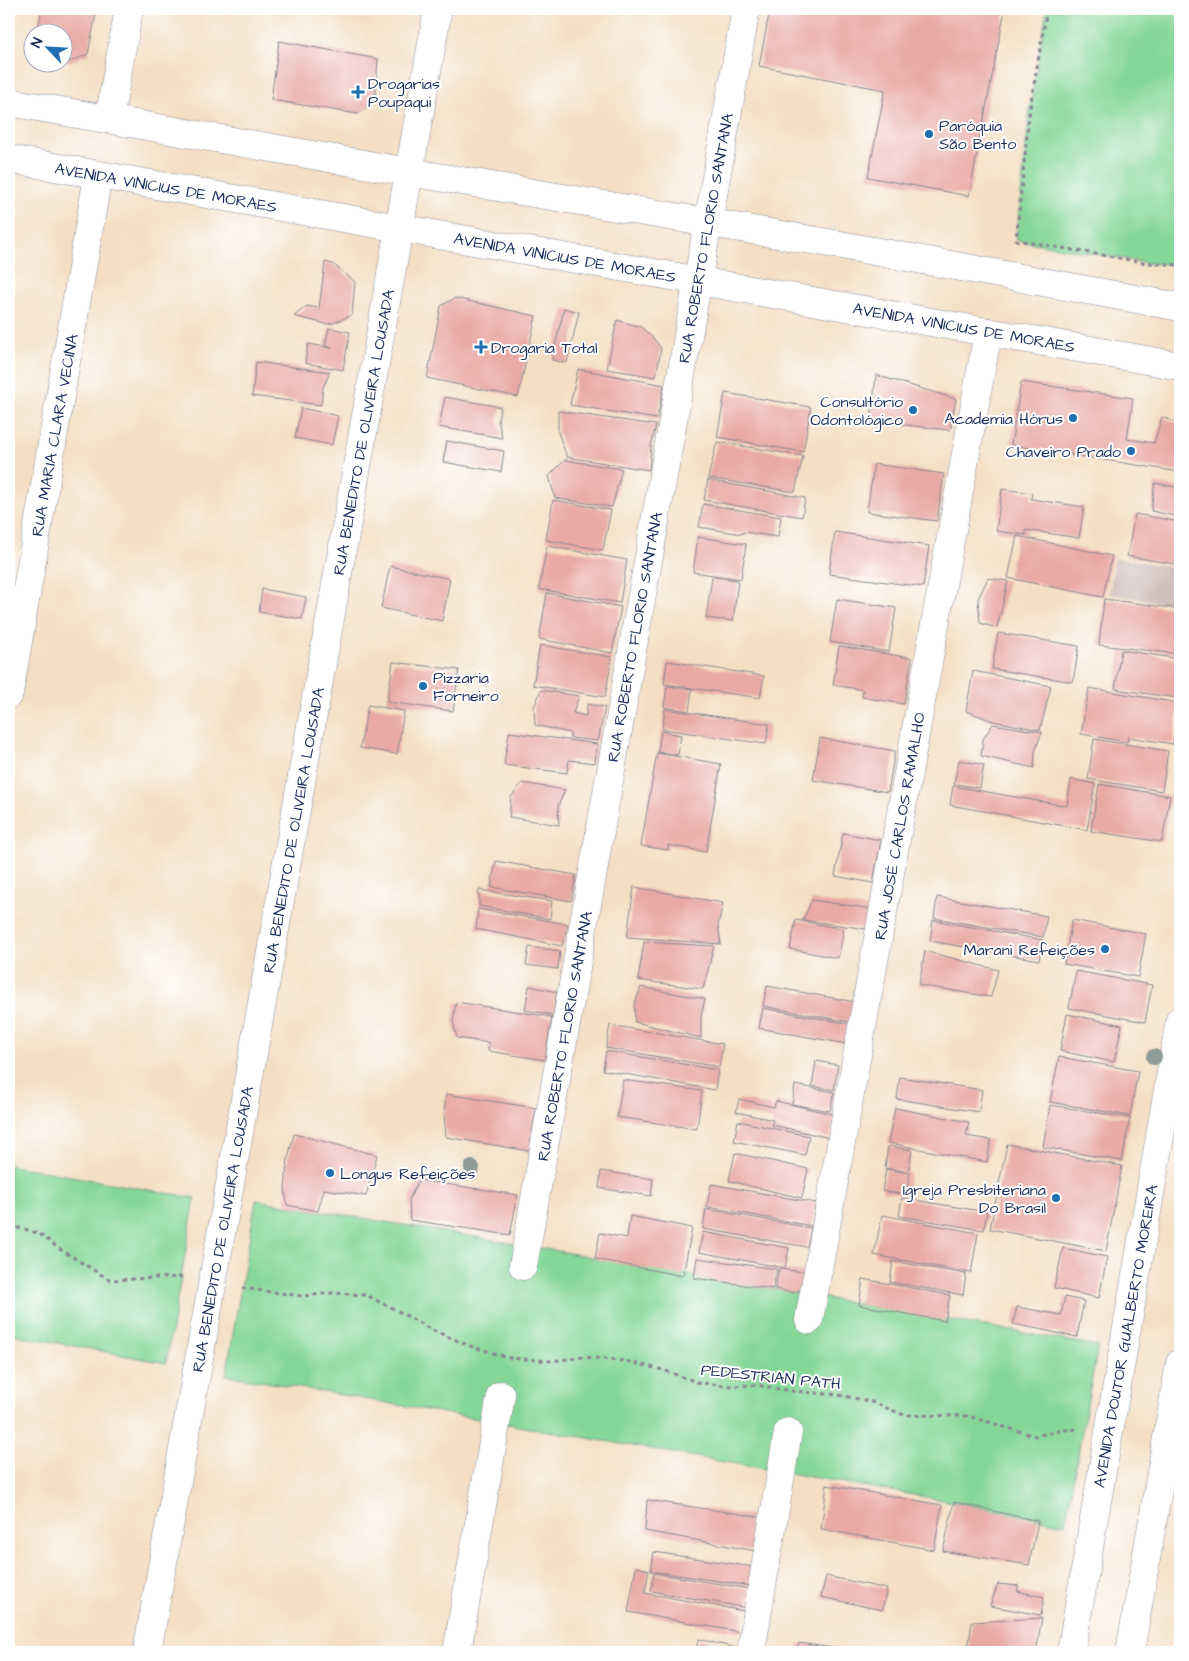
<svg xmlns="http://www.w3.org/2000/svg" width="1189" height="1661" viewBox="0 0 1189 1661" font-family="'Architects Daughter',sans-serif">
  <style>
    .industrial { fill: #d1bfbd }
    .green { fill: #85d798; stroke: #50837b }
    .building { fill: #e9aaa5 }
    .lines { fill: none; stroke-linecap: round; stroke-linejoin: round }
    .minor-casing { stroke: #888791; stroke-width: 29 }
    .secondary-casing { stroke: #888791; stroke-width: 29 }
    .path { stroke: #888791; stroke-width: 3; stroke-dasharray: 4 4; stroke-linecap: butt }
    .minor { stroke: #fff; stroke-width: 28 }
    .secondary { stroke: #fff; stroke-width: 28 }
    .tree { fill: #8e9a95 }
    .poi-dot { fill: #1f6fb2; stroke: #fff; stroke-width: 2 }
    .labels { text-anchor: middle; stroke-width: 4; stroke-linejoin: round; paint-order: stroke }
    .poi-label { font-size: 16px; fill: #1b2f5e; stroke: #fff; text-anchor: start }
    .street-label { font-size: 16px; fill: #1b2f5e; stroke: #fff }
  </style>
  <rect width="100%" height="100%" fill="#fff"/>
  <filter id="ink" filterUnits="userSpaceOnUse"><feTurbulence type="fractalNoise" baseFrequency=".02" numOctaves="2"/><feDisplacementMap in="SourceGraphic" scale="10" xChannelSelector="R" yChannelSelector="G"/><feConvolveMatrix kernelMatrix="1 2 1 2 8 2 1 2 1" color-interpolation-filters="sRGB"/></filter>
  <filter id="wash" filterUnits="userSpaceOnUse"><feTurbulence type="fractalNoise" baseFrequency=".0096" numOctaves="4" result="noise"/><feDisplacementMap in="SourceGraphic" scale="20" xChannelSelector="R" yChannelSelector="G"/><feGaussianBlur stdDeviation="1.12" result="paint"/><feColorMatrix in="noise" values="0 0 0 0 0 0 0 0 0 0 0 0 0 0 0 0 0 1.4 0 .05"/><feComposite in="paint" operator="in"/></filter>
  <g filter="url(#wash)">
    <rect width="100%" height="100%" fill="#f4dfc4"/>
    <!-- industrial -->
    <polygon class="industrial" points="1115,558 1180,568 1180,605 1109,594"/>
    <!-- green -->
    <g class="green">
      <polygon points="1047,9 1180,9 1180,265 1147,263 1016,240 1030,107"/>
      <polygon points="9,1165 195,1198 166,1363 9,1334"/>
      <polygon points="256,1200 575,1254 1098,1346 1065,1524 954,1502 226,1375"/>
    </g>
    <g id="blocks">
      <!-- building -->
      <g class="building">
        <polygon points="42,9 68,9 96,14 88,54 70,62 62,60 62,32 37,32"/>
        <polygon points="770,9 1005,9 969,196 868,177 885,90 759,66"/>
        <polygon points="279,41 378,59 375,102 358,114 271,100"/>
        <polygon points="325,262 333,264 355,282 352,315 334,323 326,324 294,316 307,306 319,308"/>
        <polygon points="455,298 536,316 518,397 427,378 441,306"/>
        <polygon points="564,308 579,312 567,363 552,360"/>
        <polygon points="617,320 641,327 654,339 661,348 656,377 607,369"/>
        <polygon points="329,328 350,332 343,370 305,363 308,344 332,348 325,346"/>
        <polygon points="256,362 330,372 323,388 321,405 252,396"/>
        <polygon points="578,369 664,385 657,419 570,405"/>
        <polygon points="876,375 956,399 950,430 871,421"/>
        <polygon points="1021,382 1133,398 1127,439 1154,443 1162,417 1180,424 1180,472 1011,445"/>
        <polygon points="725,393 811,407 803,452 717,437"/>
        <polygon points="445,397 501,407 498,420 502,438 439,427"/>
        <polygon points="301,408 338,416 332,445 295,438"/>
        <polygon points="558,411 656,425 651,447 649,470 567,457 558,432"/>
        <polygon points="447,441 504,451 501,472 443,462"/>
        <polygon points="717,442 803,456 795,492 708,478"/>
        <polygon points="565,460 622,469 612,507 555,498 549,476"/>
        <polygon points="874,464 944,474 937,521 867,512"/>
        <polygon points="708,480 805,498 802,517 704,500"/>
        <polygon points="1155,483 1180,488 1180,517 1151,511"/>
        <polygon points="1002,489 1032,493 1031,499 1084,507 1079,538 1026,530 1026,535 996,531"/>
        <polygon points="553,500 611,510 603,550 546,540"/>
        <polygon points="703,504 781,517 778,537 743,532 742,534 699,527"/>
        <polygon points="1135,514 1180,522 1180,565 1127,556"/>
        <polygon points="835,532 929,546 923,587 829,574"/>
        <polygon points="1017,536 1112,556 1103,597 1008,578"/>
        <polygon points="698,537 746,544 741,579 693,572"/>
        <polygon points="547,546 627,560 620,603 539,589"/>
        <polygon points="390,566 450,579 442,621 381,608"/>
        <polygon points="712,577 738,580 733,621 706,618"/>
        <polygon points="988,578 1008,581 997,628 980,623 978,599"/>
        <polygon points="262,589 306,597 302,619 259,612"/>
        <polygon points="547,593 621,607 612,653 539,639"/>
        <polygon points="837,599 896,608 889,652 830,642"/>
        <polygon points="1104,599 1180,609 1180,654 1099,645"/>
        <polygon points="998,633 1079,646 1073,682 992,669"/>
        <polygon points="540,645 612,657 605,697 533,685"/>
        <polygon points="839,646 912,658 904,704 862,697 863,690 833,685"/>
        <polygon points="1121,650 1180,659 1180,674 1177,698 1115,689"/>
        <polygon points="667,661 764,676 760,698 664,684"/>
        <polygon points="393,662 459,670 453,711 387,702"/>
        <polygon points="973,671 1051,686 1040,730 993,721 966,711"/>
        <polygon points="667,686 692,689 689,711 664,707"/>
        <polygon points="1089,688 1179,703 1173,744 1128,737 1127,742 1081,734"/>
        <polygon points="541,690 579,696 573,713 586,716 587,704 605,707 598,741 570,738 570,733 535,725 534,707"/>
        <polygon points="368,705 404,711 397,754 360,748"/>
        <polygon points="665,709 769,724 766,744 662,729"/>
        <polygon points="993,724 1042,732 1035,751 1034,768 981,756 983,739"/>
        <polygon points="661,731 681,735 678,755 658,752"/>
        <polygon points="509,732 597,744 595,763 569,760 567,773 504,765"/>
        <polygon points="820,738 895,751 888,792 813,780"/>
        <polygon points="1094,739 1168,751 1162,791 1088,779"/>
        <polygon points="657,753 721,764 706,852 668,845 668,850 641,846"/>
        <polygon points="959,760 984,765 980,788 954,784"/>
        <polygon points="1071,779 1095,784 1087,830 950,805 953,786 1067,806"/>
        <polygon points="522,783 565,790 558,806 559,825 509,817 511,797"/>
        <polygon points="1099,784 1170,796 1162,842 1091,831"/>
        <polygon points="843,833 881,840 873,883 835,876"/>
        <polygon points="496,861 576,875 571,901 491,887"/>
        <polygon points="634,887 723,903 718,925 721,944 627,937"/>
        <polygon points="479,890 552,901 550,919 479,906"/>
        <polygon points="937,897 1047,916 1043,937 934,918"/>
        <polygon points="812,900 872,909 867,929 803,920"/>
        <polygon points="478,909 568,924 562,946 476,929"/>
        <polygon points="796,920 844,929 838,958 790,949"/>
        <polygon points="933,920 1043,940 1039,960 930,941"/>
        <polygon points="1072,920 1146,934 1138,977 1064,964"/>
        <polygon points="644,942 714,946 703,989 638,980"/>
        <polygon points="529,947 560,951 558,969 526,965"/>
        <polygon points="925,951 998,970 991,997 919,985"/>
        <polygon points="1076,971 1152,985 1145,1022 1069,1008"/>
        <polygon points="529,986 557,992 553,1015 525,1010"/>
        <polygon points="767,986 855,1002 851,1022 763,1006"/>
        <polygon points="641,987 705,999 701,1016 701,1038 635,1022 634,1005"/>
        <polygon points="456,1002 552,1017 545,1060 488,1051 489,1043 457,1038 453,1021"/>
        <polygon points="763,1008 851,1024 847,1044 759,1028"/>
        <polygon points="1067,1014 1122,1025 1114,1062 1060,1051"/>
        <polygon points="610,1025 723,1044 719,1067 606,1048"/>
        <polygon points="606,1051 718,1070 715,1090 603,1070"/>
        <polygon points="1059,1057 1138,1071 1130,1116 1050,1102"/>
        <polygon points="816,1061 838,1065 834,1090 812,1086"/>
        <polygon points="900,1077 982,1090 979,1112 897,1099"/>
        <polygon points="623,1080 702,1091 697,1129 617,1117"/>
        <polygon points="795,1085 834,1092 830,1111 792,1104"/>
        <polygon points="446,1094 536,1108 529,1151 446,1137 444,1114"/>
        <polygon points="739,1099 774,1107 776,1101 836,1115 830,1138 772,1125 773,1120 736,1112"/>
        <polygon points="1050,1105 1130,1118 1122,1161 1043,1147"/>
        <polygon points="895,1108 969,1122 966,1136 991,1140 987,1162 888,1143"/>
        <polygon points="738,1121 809,1136 805,1155 734,1141"/>
        <polygon points="294,1134 377,1155 366,1196 324,1189 318,1211 287,1205 285,1188 288,1158"/>
        <polygon points="1007,1144 1122,1166 1106,1251 990,1229"/>
        <polygon points="888,1146 912,1150 908,1172 885,1168"/>
        <polygon points="735,1153 808,1169 802,1198 729,1181"/>
        <polygon points="886,1169 910,1173 906,1195 882,1191"/>
        <polygon points="601,1171 653,1179 651,1196 599,1188"/>
        <polygon points="419,1180 518,1195 510,1235 410,1220 409,1199"/>
        <polygon points="711,1184 816,1203 812,1226 707,1207"/>
        <polygon points="902,1198 987,1212 984,1230 899,1216"/>
        <polygon points="706,1209 811,1228 807,1247 703,1229"/>
        <polygon points="882,1215 978,1233 971,1273 874,1255"/>
        <polygon points="630,1216 692,1228 683,1276 595,1259 600,1233 627,1238"/>
        <polygon points="703,1232 789,1248 785,1268 699,1252"/>
        <polygon points="1063,1248 1107,1257 1099,1298 1054,1288"/>
        <polygon points="697,1258 777,1269 773,1289 694,1278"/>
        <polygon points="893,1261 966,1274 963,1295 890,1282"/>
        <polygon points="779,1269 805,1272 802,1287 795,1293 775,1289"/>
        <polygon points="863,1279 950,1295 945,1321 859,1305"/>
        <polygon points="1065,1297 1084,1301 1077,1337 1013,1324 1017,1307 1061,1315"/>
        <polygon points="827,1485 942,1505 934,1550 821,1529"/>
        <polygon points="647,1500 760,1517 756,1551 645,1531"/>
        <polygon points="954,1502 1038,1521 1029,1565 943,1551"/>
        <polygon points="654,1552 754,1567 751,1586 651,1571"/>
        <polygon points="636,1567 649,1570 645,1593 744,1611 741,1632 628,1612"/>
        <polygon points="654,1573 750,1589 748,1608 651,1591"/>
        <polygon points="826,1576 887,1589 882,1610 821,1597"/>
        <polygon points="998,1584 1019,1586 1017,1591 1044,1597 1041,1615 990,1606"/>
        <polygon points="1042,1618 1036,1652 993,1652 968,1648 972,1622"/>
        <polygon points="699,1639 740,1649 739,1652 687,1652 689,1648 696,1648"/>
        <polygon points="799,1643 853,1651 853,1652 797,1652"/>
      </g>
    </g>
  </g>
  <g filter="url(#ink)">
    <use href="#blocks" fill-opacity="0" stroke="#888791" stroke-width="1"/>
    <g class="lines">
      <defs>
        <g id="minor">
          <polyline points="9,102 409,172 835,244 1180,307"/>
          <polyline points="109,119 129,9"/>
          <polyline points="9,159 1180,366"/>
          <polyline points="9,694 98,176"/>
          <polyline points="523,1266 746,9"/>
          <polyline points="809,1320 988,332"/>
          <polyline points="147,1652 438,9"/>
          <polyline points="457,1652 501,1395"/>
          <polyline points="751,1652 788,1432"/>
        </g>
        <g id="secondary">
          <polyline points="1071,1652 1180,1020"/>
          <polyline points="1130,1652 1180,1363"/>
        </g>
      </defs>
      <!-- minor casing -->
      <use href="#minor" class="minor-casing"/>
      <!-- secondary casing -->
      <use href="#secondary" class="secondary-casing"/>
      <!-- path -->
      <g class="path">
        <polyline points="1047,9 1030,107 1016,240 1147,263 1180,265"/>
        <polyline points="9,1229 21,1228 40,1234 58,1248 110,1280 180,1277 184,1278"/>
        <polyline points="242,1288 302,1296 333,1293 366,1295 398,1311 430,1329 470,1346 510,1358 550,1361 584,1357 625,1361 663,1370 697,1382 726,1386 756,1385 792,1391 839,1395 869,1401 904,1415 968,1416 1035,1436 1063,1430 1080,1429"/>
      </g>
      <!-- minor -->
      <use href="#minor" class="minor"/>
      <!-- secondary -->
      <use href="#secondary" class="secondary"/>
    </g>
    <!-- trees -->
    <g class="tree">
      <circle cx="1154" cy="1057" r="8"/>
      <circle cx="472" cy="1168" r="8"/>
    </g>
  </g>
  <!-- markers -->
  <g class="poi-dot">
    <path d="M355.5 84.5h5v5h5v5h-5v5h-5v-5h-5v-5h5z"/>
    <circle cx="929" cy="134" r="5"/>
    <path d="M478.5 339.5h5v5h5v5h-5v5h-5v-5h-5v-5h5z"/>
    <circle cx="913" cy="410" r="5"/>
    <circle cx="1073" cy="418" r="5"/>
    <circle cx="1131" cy="451" r="5"/>
    <circle cx="423" cy="686" r="5"/>
    <circle cx="1105" cy="949" r="5"/>
    <circle cx="330" cy="1173" r="5"/>
    <circle cx="1056" cy="1198" r="5"/>
  </g>
  <g class="labels">
    <!-- poi labels -->
    <g class="poi-label">
      <text x="368" y="89">Drogarias<tspan x="368" dy="18">Poupaqui</tspan></text>
      <text x="939" y="131">Paróquia<tspan x="939" dy="18">São Bento</tspan></text>
      <text x="491" y="353">Drogaria Total</text>
      <text x="903" y="407" text-anchor="end">Consultório<tspan x="903" dy="18">Odontológico</tspan></text>
      <text x="1063" y="424" text-anchor="end">Academia Hórus</text>
      <text x="1121" y="457" text-anchor="end">Chaveiro Prado</text>
      <text x="433" y="683">Pizzaria<tspan x="433" dy="18">Forneiro</tspan></text>
      <text x="1095" y="955" text-anchor="end">Marani Refeições</text>
      <text x="340" y="1179">Longus Refeições</text>
      <text x="1046" y="1195" text-anchor="end">Igreja Presbiteriana<tspan x="1046" dy="18">Do Brasil</tspan></text>
    </g>
    <!-- street labels -->
    <g class="street-label">
      <text transform="translate(166 187) rotate(10)" y="6">AVENIDA VINICIUS DE MORAES</text>
      <text transform="translate(705 238) rotate(-80)" y="6">RUA ROBERTO FLORIO SANTANA</text>
      <text transform="translate(565 257) rotate(10)" y="6">AVENIDA VINICIUS DE MORAES</text>
      <text transform="translate(964 327) rotate(10)" y="6">AVENIDA VINICIUS DE MORAES</text>
      <text transform="translate(363 432) rotate(-80)" y="6">RUA BENEDITO DE OLIVEIRA LOUSADA</text>
      <text transform="translate(54 435) rotate(-80)" y="6">RUA MARIA CLARA VECINA</text>
      <text transform="translate(634 637) rotate(-80)" y="6">RUA ROBERTO FLORIO SANTANA</text>
      <text transform="translate(899 826) rotate(-80)" y="6">RUA JOSÉ CARLOS RAMALHO</text>
      <text transform="translate(293 830) rotate(-80)" y="6">RUA BENEDITO DE OLIVEIRA LOUSADA</text>
      <text transform="translate(564 1036) rotate(-80)" y="6">RUA ROBERTO FLORIO SANTANA</text>
      <text transform="translate(222 1229) rotate(-80)" y="6">RUA BENEDITO DE OLIVEIRA LOUSADA</text>
      <text transform="translate(1125 1336) rotate(-80)" y="6">AVENIDA DOUTOR GUALBERTO MOREIRA</text>
      <text transform="translate(771 1376) rotate(6)" y="6">PEDESTRIAN PATH</text>
    </g>
  </g>
  <!-- margin -->
  <rect width="1189" height="1661" fill="none" stroke="#fff" stroke-width="30"/>
  <!-- north arrow -->
  <g transform="translate(48 48) rotate(295)"><circle r="24" fill="#ffffff" stroke="#a4acbf"/>
  <path d="M0-4L9 19L0 12L-9 19Z" fill="#1f6fb2"/>
  <text y="-8" font-size="14" font-weight="bold" text-anchor="middle" fill="#1b2f5e">N</text>
  </g>
</svg>
